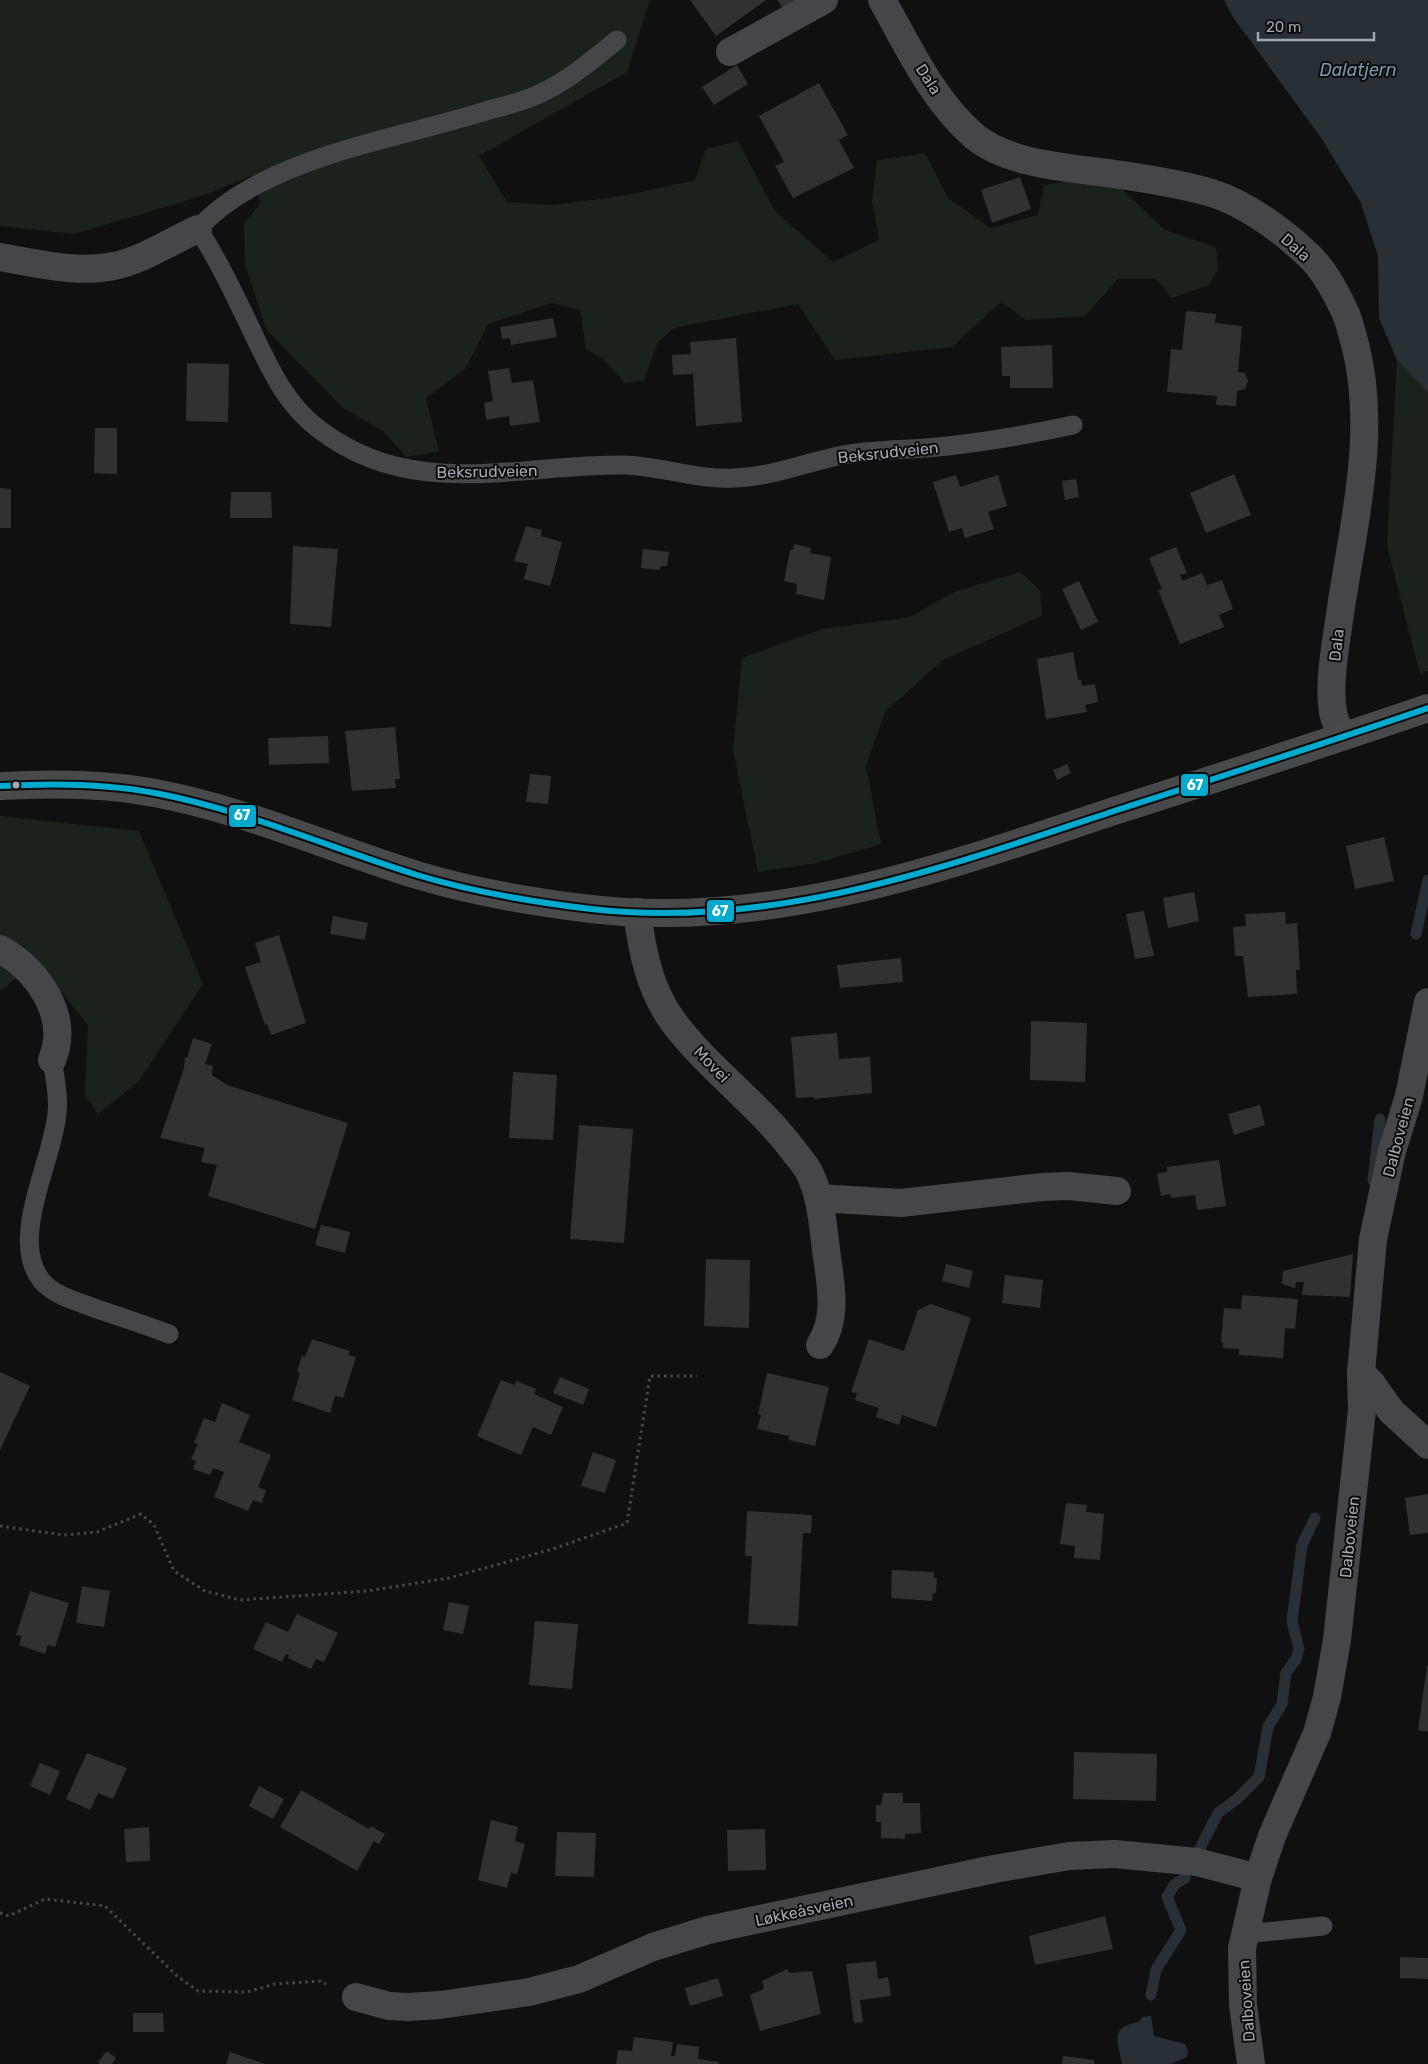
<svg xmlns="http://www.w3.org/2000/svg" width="1428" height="2064" viewBox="0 0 1428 2064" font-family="Rubik,sans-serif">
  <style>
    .green { fill: #1b211b }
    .water { fill: #283035 }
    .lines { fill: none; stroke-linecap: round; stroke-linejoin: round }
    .stream { stroke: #283035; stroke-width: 11 }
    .building { fill: #313133 }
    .path { stroke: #46484b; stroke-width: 3; stroke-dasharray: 2.5 4; stroke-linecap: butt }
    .lane { stroke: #454649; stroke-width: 19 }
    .street { stroke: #454649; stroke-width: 28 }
    .primary { stroke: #47494b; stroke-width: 28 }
    .bus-1-casing { stroke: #0b0b0c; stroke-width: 10 }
    .bus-1 { stroke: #00a9ce; stroke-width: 6 }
    .bus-dot { fill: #a2a8b1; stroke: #0b0b0c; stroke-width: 2 }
    .labels { text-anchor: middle; stroke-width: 4; stroke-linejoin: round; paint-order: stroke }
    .street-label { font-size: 16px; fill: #a2a8b1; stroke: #0b0b0c }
    .water-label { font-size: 18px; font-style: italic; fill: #7a98ab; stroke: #0b0b0c }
    .line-badge { stroke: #0b0b0c; stroke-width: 2 }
    .badge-label { font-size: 14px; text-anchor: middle; font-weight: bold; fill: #fff }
  </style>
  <rect width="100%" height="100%" fill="#101011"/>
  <!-- green -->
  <g class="green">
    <polygon points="0,0 650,0 627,72 479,156 507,202 553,205 623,196 695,180 706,149 738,141 775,211 833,262 879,240 872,201 877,160 925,153 948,198 991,228 1038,215 1044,185 1083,179 1123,190 1165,230 1216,247 1218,270 1209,285 1172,298 1156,279 1118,279 1085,316 1026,320 1001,302 952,347 835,360 798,304 674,328 658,342 644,380 625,383 603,359 586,349 580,310 552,303 488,324 465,369 426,398 439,451 406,457 384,432 342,407 266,329 245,264 244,223 261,203 252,176 199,197 74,234 0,226"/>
    <polygon points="1397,360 1428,393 1428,671 1420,674 1387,546"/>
    <polygon points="1020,572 1040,590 1042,616 943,660 885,712 866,766 881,844 817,863 758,872 733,750 742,658 822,629 910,617 954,592"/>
    <polygon points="0,816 139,831 203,984 139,1081 98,1114 85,1095 88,1025 37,962 0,991"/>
  </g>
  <!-- water -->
  <g class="water">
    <polygon points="1224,0 1428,0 1428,393 1397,360 1379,318 1378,256 1361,203 1322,139 1233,17"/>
    <path d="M 1151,2016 L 1154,2036 L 1185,2044 L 1188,2051 L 1187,2057 L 1171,2064 L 1122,2064 C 1118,2041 1109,2027 1139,2022 L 1142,2017 Z"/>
  </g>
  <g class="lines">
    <!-- stream -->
    <g class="stream">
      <polyline points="1416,934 1428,880"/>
      <polyline points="1373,1180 1380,1119"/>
      <polyline points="1199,1850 1218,1813 1237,1799 1259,1777 1268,1727 1282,1704 1286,1673 1296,1659 1299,1649 1292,1621 1302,1545 1315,1518"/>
      <polyline points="1151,1995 1156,1970 1181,1930 1167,1897 1175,1884 1185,1878"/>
    </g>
  </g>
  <!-- building -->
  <g class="building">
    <polygon points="690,0 766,0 716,36"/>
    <polygon points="777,0 801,0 785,11"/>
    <polygon points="737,65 748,84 714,105 702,87"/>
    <polygon points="819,83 848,135 839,140 854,168 793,198 775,166 784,162 759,116"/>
    <polygon points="1020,177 1031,209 992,223 981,190"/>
    <polygon points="1186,311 1216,314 1215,323 1242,326 1238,372 1245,373 1248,381 1245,389 1237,391 1236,406 1216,405 1217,396 1167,392 1171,349 1182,350"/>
    <polygon points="553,318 557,337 511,345 510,338 502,339 500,327"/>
    <polygon points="736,338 742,422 696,426 693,374 673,375 672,355 691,354 690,342"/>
    <polygon points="1052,345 1053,388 1010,388 1010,376 1002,376 1001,347"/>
    <polygon points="187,363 229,364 228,422 186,421"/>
    <polygon points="509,368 512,383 533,380 540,422 510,426 509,416 486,420 484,403 493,401 488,371"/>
    <polygon points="95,428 117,428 117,474 94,473"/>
    <polygon points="1234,474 1251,515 1206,533 1190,493"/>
    <polygon points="956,475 960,487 998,475 1007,506 988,512 994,529 965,538 962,528 949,532 933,482"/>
    <polygon points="1076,479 1079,497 1065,500 1062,481"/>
    <polygon points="0,488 11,489 11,528 0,528"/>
    <polygon points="231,492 271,492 272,518 230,518"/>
    <polygon points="526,526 542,530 541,536 562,542 550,586 524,579 528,564 514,561"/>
    <polygon points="794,544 811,548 810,553 831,557 824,600 796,594 797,584 784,581 790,550 793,550"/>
    <polygon points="293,546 338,549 331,627 290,624"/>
    <polygon points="1176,547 1187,573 1180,575 1182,581 1202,573 1207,585 1222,580 1233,609 1219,615 1224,627 1180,644 1158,590 1162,589 1149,558"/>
    <polygon points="643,549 669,552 667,566 661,566 660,570 641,568"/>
    <polygon points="1079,581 1098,622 1081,630 1062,589"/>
    <polygon points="1073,652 1078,680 1081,680 1082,686 1095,684 1098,702 1085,705 1087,712 1046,719 1037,659"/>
    <polygon points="395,727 400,779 395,779 396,788 352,791 345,731"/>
    <polygon points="328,736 329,763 269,765 268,738"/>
    <polygon points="1067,764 1071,773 1057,780 1053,770"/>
    <polygon points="530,774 551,776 548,804 526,802"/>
    <polygon points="1384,837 1394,881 1355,889 1346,846"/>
    <polygon points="1194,892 1199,921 1168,928 1163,898"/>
    <polygon points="1144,911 1154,956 1135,959 1126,914"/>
    <polygon points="1285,912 1286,924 1297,923 1300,970 1296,970 1297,994 1248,997 1243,956 1235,956 1233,927 1246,926 1245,914"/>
    <polygon points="333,916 368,923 365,940 330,934"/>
    <polygon points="279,935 306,1023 271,1035 267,1024 265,1025 245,967 261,962 255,943"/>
    <polygon points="901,958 903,982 840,988 837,965"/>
    <polygon points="1031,1021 1087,1023 1085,1082 1030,1080"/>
    <polygon points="837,1033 839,1059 870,1057 872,1093 814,1099 814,1097 796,1098 791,1037"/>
    <polygon points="193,1038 212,1044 205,1064 213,1066 212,1075 227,1085 348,1123 315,1229 208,1196 217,1165 201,1162 205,1148 160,1138 184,1068 185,1057 187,1058"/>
    <polygon points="513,1072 557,1075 553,1140 509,1138"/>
    <polygon points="1260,1105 1265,1125 1234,1135 1228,1114"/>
    <polygon points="579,1125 633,1129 624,1243 570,1239"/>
    <polygon points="1219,1160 1226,1206 1197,1210 1195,1195 1171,1198 1171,1194 1161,1196 1157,1173 1167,1172 1167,1167"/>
    <polygon points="321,1225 350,1232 345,1253 315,1245"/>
    <polygon points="1353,1254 1350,1297 1302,1295 1304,1282 1296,1282 1295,1288 1282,1284 1283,1271"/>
    <polygon points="706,1259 750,1260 749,1328 704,1326"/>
    <polygon points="946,1264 973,1271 969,1288 942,1281"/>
    <polygon points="1005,1275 1043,1280 1040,1308 1002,1303"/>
    <polygon points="1242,1295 1298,1299 1295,1329 1285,1328 1283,1358 1239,1355 1239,1349 1223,1348 1223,1342 1221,1342 1224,1308 1241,1309"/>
    <polygon points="931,1304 971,1318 936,1427 902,1415 899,1425 876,1417 879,1408 855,1400 857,1393 851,1392 869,1339 904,1351 918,1310"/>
    <polygon points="312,1339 350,1351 348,1355 356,1357 343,1398 335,1396 330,1413 292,1400 300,1373 297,1372 302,1356 305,1357"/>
    <polygon points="0,1372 30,1386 0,1450"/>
    <polygon points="767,1373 829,1387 815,1446 789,1440 789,1436 757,1429 761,1415 758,1414"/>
    <polygon points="560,1377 589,1389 583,1405 553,1393"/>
    <polygon points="501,1380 515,1385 516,1381 536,1389 534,1394 563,1407 551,1435 533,1427 521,1455 477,1436"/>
    <polygon points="222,1403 250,1415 239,1442 271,1455 258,1487 266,1490 262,1503 253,1500 248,1511 214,1497 224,1472 213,1468 210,1475 193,1469 196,1461 191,1459 198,1444 194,1443 204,1418 215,1422"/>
    <polygon points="593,1452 616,1460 605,1493 581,1486"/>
    <polygon points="1428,1494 1428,1533 1410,1535 1405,1498"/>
    <polygon points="1066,1503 1087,1505 1086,1512 1104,1514 1100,1560 1074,1558 1075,1546 1060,1544"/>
    <polygon points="747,1511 812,1515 811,1533 803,1533 798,1626 748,1624 752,1556 745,1556"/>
    <polygon points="892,1570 934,1572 934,1578 937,1578 936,1593 933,1593 932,1601 891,1598"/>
    <polygon points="82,1586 110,1591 104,1627 76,1623"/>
    <polygon points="30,1591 69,1603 55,1647 48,1645 45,1654 19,1645 22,1636 16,1635"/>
    <polygon points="449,1602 469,1606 463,1634 443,1630"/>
    <polygon points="297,1614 338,1633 324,1662 316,1659 311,1669 288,1658 289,1655 286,1654 282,1662 253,1649 266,1622 288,1632"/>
    <polygon points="535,1621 578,1624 572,1689 529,1685"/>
    <polygon points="1427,1666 1428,1666 1428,1732 1418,1730"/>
    <polygon points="1074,1752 1157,1754 1156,1801 1073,1799"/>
    <polygon points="87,1753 127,1768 113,1799 98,1793 90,1810 66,1799"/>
    <polygon points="40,1763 60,1771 50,1795 30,1786"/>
    <polygon points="259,1786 284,1799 273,1819 249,1806"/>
    <polygon points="301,1790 369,1829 371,1826 385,1834 379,1844 374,1841 357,1871 280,1827"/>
    <polygon points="883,1793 903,1793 903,1803 920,1803 921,1833 905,1834 905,1839 881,1838 881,1822 876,1822 876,1805 881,1805"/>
    <polygon points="491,1820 518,1827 515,1841 525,1844 517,1874 511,1873 507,1888 478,1880"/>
    <polygon points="149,1827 150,1861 126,1862 124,1829"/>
    <polygon points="765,1829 766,1870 728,1871 727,1830"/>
    <polygon points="557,1832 596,1833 594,1877 555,1876"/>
    <polygon points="1105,1916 1113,1949 1035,1965 1029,1936"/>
    <polygon points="1400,1957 1428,1958 1428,1979 1400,1978"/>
    <polygon points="876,1961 878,1979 888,1977 891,1996 860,2000 863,2022 854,2023 846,1964"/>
    <polygon points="787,1969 789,1973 812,1971 821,2014 760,2031 750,1995 764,1989 762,1981"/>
    <polygon points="718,1978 723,1996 690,2006 685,1988"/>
    <polygon points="133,2013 163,2013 164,2032 133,2032"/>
    <polygon points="634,2037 673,2042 671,2056 675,2056 677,2044 699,2047 698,2059 719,2062 718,2064 616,2064 618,2050 632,2051"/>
    <polygon points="107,2051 116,2058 112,2064 100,2064 98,2062"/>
    <polygon points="230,2052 265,2064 226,2064"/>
    <polygon points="1063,2056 1094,2060 1094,2064 1062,2064"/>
  </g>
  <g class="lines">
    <!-- path -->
    <g class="path">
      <polyline points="0,1526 64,1535 97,1532 141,1514 154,1525 174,1571 205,1591 240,1600 367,1591 449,1578 553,1549 627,1523 650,1376 697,1376"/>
      <polyline points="0,1913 9,1916 45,1899 105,1906 177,1976 198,1991 247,1992 275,1984 320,1981 326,1984"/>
    </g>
    <!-- lane -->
    <g class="lane">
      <path d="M 617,40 C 592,60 568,81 539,94 C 525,101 508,105 492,109 C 404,138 261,157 198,229 C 219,261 235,296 252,331 C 270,369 286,405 320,430 C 413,501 518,464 624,465 C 661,466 696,480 734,478 C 771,477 807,462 843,455 C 877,449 914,450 948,446 C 990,441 1032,434 1073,425"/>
      <path d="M 52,1060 C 55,1077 59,1096 57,1113 C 53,1164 0,1254 52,1290 C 65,1299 82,1303 97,1309 C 121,1317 145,1325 169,1334"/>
      <polyline points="1245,1934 1323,1926"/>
    </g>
    <!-- street -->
    <g class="street">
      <path d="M 882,0 C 908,46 933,101 974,136 C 1004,161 1053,166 1091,171 C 1132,176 1173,182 1212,193 C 1246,204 1282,230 1307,254 C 1324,269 1337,294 1346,314 C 1350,324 1352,334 1355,344 C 1378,433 1353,525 1340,614 C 1336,643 1328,683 1333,712 C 1334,720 1339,728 1342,736"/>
      <polyline points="730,52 824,0"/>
      <path d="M 0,257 C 37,263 76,274 114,266 C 143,260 171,241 198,229"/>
      <path d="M 637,912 C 642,950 649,988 672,1020 C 707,1068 757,1102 793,1150 C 798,1157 805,1164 809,1172 C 823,1199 823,1234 828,1264 C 832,1292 836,1321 820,1345"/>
      <path d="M 0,949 C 39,971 70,1017 52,1060"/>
      <polyline points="818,1198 901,1203 1042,1187 1069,1186 1117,1191"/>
      <polyline points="1361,1373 1372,1384 1391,1411 1428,1445"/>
      <polyline points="356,1997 389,2006 408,2007 440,2005 529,1992 579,1979 653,1947 708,1930 994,1869 1069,1856 1115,1854 1197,1862 1258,1878"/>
      <polyline points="1251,2064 1243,2005 1242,1948 1258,1878 1272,1836 1317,1733 1327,1697 1337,1640 1362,1410 1361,1373 1373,1239 1392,1151 1409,1096 1428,1002"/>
    </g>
    <!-- primary -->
    <path class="primary" d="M 0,786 C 52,783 104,783 155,793 C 245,810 330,848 417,875 C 473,892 532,902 591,909 C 771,930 943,868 1111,812 C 1217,778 1323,744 1428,708"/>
    <defs>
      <path id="bus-1" d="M 0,786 C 52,783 104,783 155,793 C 245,810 330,848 417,875 C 473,892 532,902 591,909 C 771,930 943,868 1111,812 C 1217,778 1323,744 1428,708"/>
    </defs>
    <!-- bus-1 casing -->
    <use href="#bus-1" class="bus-1-casing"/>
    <!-- bus-1 -->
    <use href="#bus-1" class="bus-1"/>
  </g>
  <!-- markers -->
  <circle class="bus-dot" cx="16" cy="785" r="4.5"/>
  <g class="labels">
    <!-- street labels -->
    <g class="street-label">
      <text transform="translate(929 79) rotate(57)" y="6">Dala</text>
      <text transform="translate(1296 247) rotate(41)" y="6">Dala</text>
      <text transform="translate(888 452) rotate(-6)" y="6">Beksrudveien</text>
      <text transform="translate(487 471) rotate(-1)" y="6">Beksrudveien</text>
      <text transform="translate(1336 645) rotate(-83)" y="6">Dala</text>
      <text transform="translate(712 1064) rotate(46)" y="6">Movei</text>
      <text transform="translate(1398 1137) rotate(-75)" y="6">Dalboveien</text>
      <text transform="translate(1349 1537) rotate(-84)" y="6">Dalboveien</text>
      <text transform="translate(804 1910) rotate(-12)" y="6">Løkkeåsveien</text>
      <text transform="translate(1246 2001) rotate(-94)" y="6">Dalboveien</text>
    </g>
    <!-- water labels -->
    <g class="water-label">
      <text x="1358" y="76">Dalatjern</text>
    </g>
  </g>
  <g class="line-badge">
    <rect x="1180" y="773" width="29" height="24" rx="5" fill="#00a9ce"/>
    <rect x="228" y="804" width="29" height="24" rx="5" fill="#00a9ce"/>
    <rect x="706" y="899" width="29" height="24" rx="5" fill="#00a9ce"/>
  </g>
  <g class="badge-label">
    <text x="1195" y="790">67</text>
    <text x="242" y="820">67</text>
    <text x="720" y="916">67</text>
  </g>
  <!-- scale -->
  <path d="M1258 32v8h116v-8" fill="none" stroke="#a2a8b1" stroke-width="2.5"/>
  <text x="1266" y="32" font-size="15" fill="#a2a8b1" stroke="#0b0b0c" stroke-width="4" paint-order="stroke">20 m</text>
</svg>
